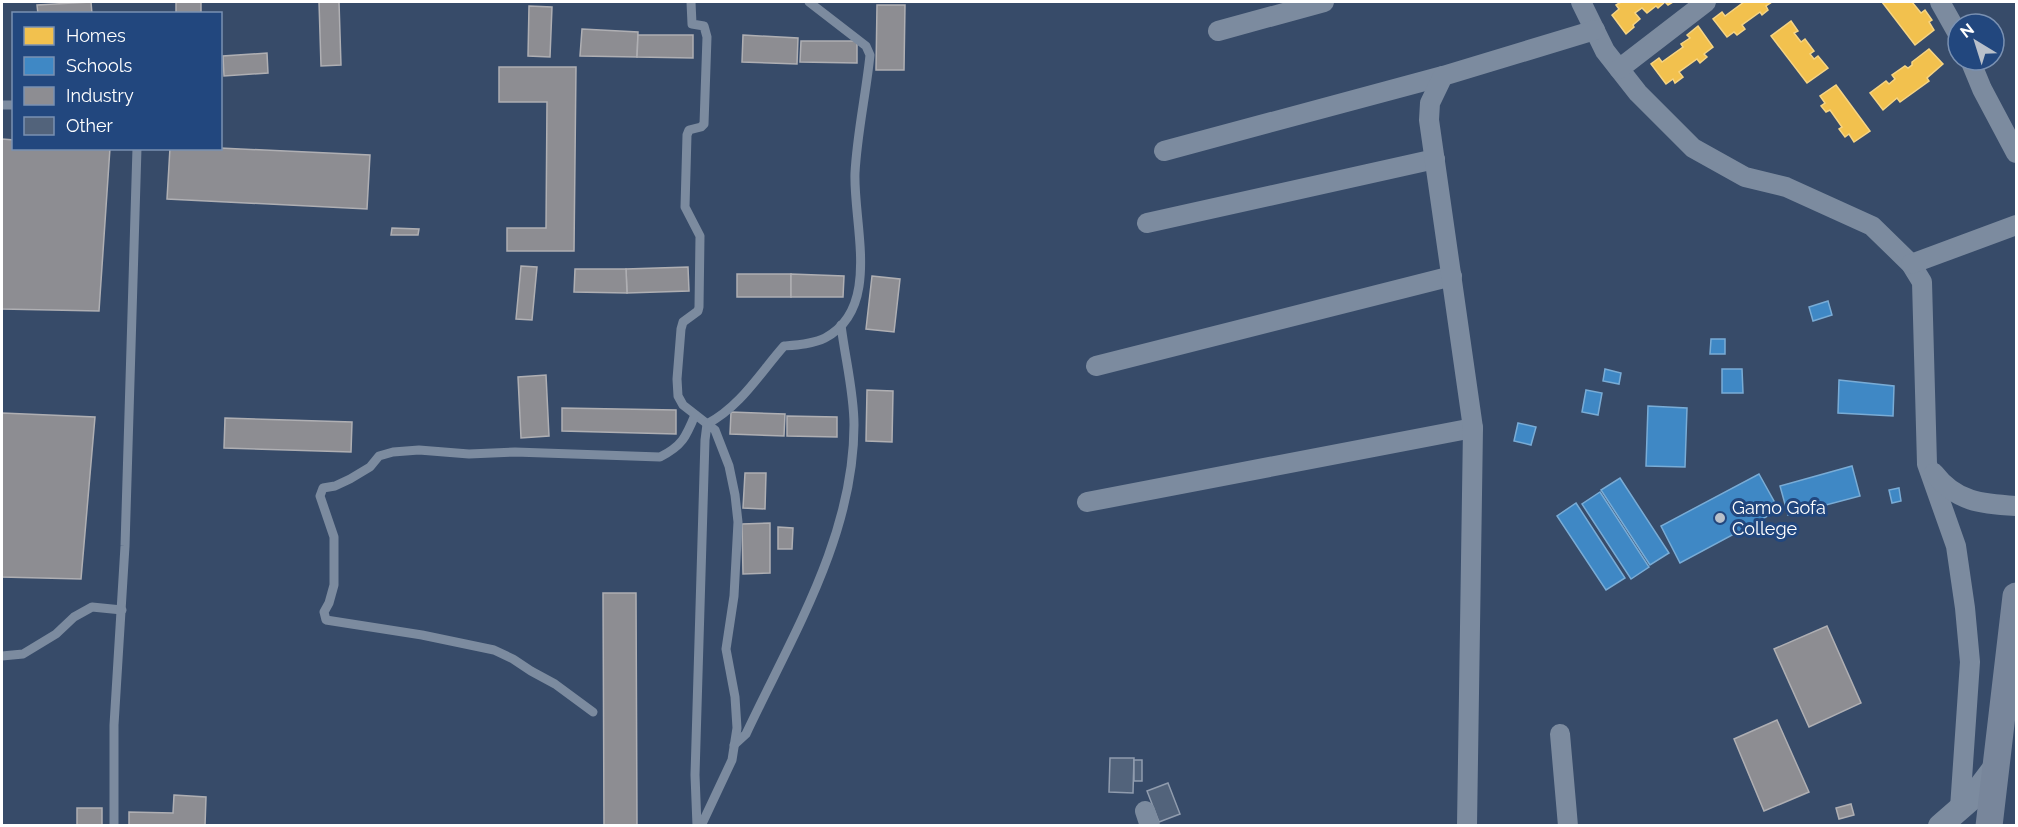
<svg xmlns="http://www.w3.org/2000/svg" width="2018" height="827" viewBox="0 0 2018 827" font-family="Raleway,sans-serif">
  <style>
    .homes { fill: #f2c14e; stroke: #f6d483; stroke-width: 1.5 }
    .schools { fill: #3f88c5; stroke: #79acd6; stroke-width: 1.5 }
    .industry { fill: #8d8d92; stroke: #afafb3; stroke-width: 1.5 }
    .building { fill: #52637b; stroke: #909cae; stroke-width: 1.5 }
    .lines { fill: none; stroke-linecap: round; stroke-linejoin: round }
    .service { stroke: #7c8b9f; stroke-width: 9 }
    .minor { stroke: #7c8b9f; stroke-width: 20 }
    .tertiary { stroke: #7c8b9f; stroke-width: 24 }
    .secondary { stroke: #78869b; stroke-width: 27 }
    .poi-dot { fill: #b9c0ca; stroke: #22477e; stroke-width: 2 }
    .labels { text-anchor: middle; stroke-width: 6; stroke-linejoin: round; paint-order: stroke }
    .poi-label { font-size: 18px; fill: #fff; stroke: #22477e; text-anchor: start }
  </style>
  <rect width="100%" height="100%" fill="#374b69"/>
  <!-- homes -->
  <g class="homes">
    <polygon points="1621,2 1673,2 1668,5 1665,2 1658,8 1656,6 1647,13 1642,8 1635,13 1640,19 1633,25 1634,27 1626,34 1612,15 1619,9 1616,5"/>
    <polygon points="1744,2 1772,2 1766,6 1768,10 1762,15 1760,12 1742,25 1745,29 1737,35 1734,32 1727,37 1713,19 1722,12 1725,16"/>
    <polygon points="1882,2 1912,2 1921,13 1925,10 1932,20 1929,22 1934,30 1915,45"/>
    <polygon points="1791,21 1798,31 1794,33 1801,42 1805,39 1814,51 1810,54 1814,59 1818,56 1828,68 1807,83 1771,36"/>
    <polygon points="1698,26 1713,47 1704,54 1707,57 1700,63 1697,59 1679,72 1683,77 1675,83 1673,79 1666,84 1651,64 1659,58 1662,62 1683,47 1681,44 1690,38 1687,35"/>
    <polygon points="1929,49 1943,64 1927,78 1929,81 1900,102 1897,98 1883,110 1870,93 1886,81 1889,84 1895,79 1892,75 1905,66 1908,68 1912,65 1912,62"/>
    <polygon points="1836,85 1870,131 1854,142 1849,134 1845,137 1839,129 1842,127 1830,110 1826,112 1821,106 1825,103 1820,96"/>
  </g>
  <!-- schools -->
  <g class="schools">
    <polygon points="1828,301 1832,315 1813,321 1809,307"/>
    <polygon points="1711,339 1725,339 1725,354 1710,354"/>
    <polygon points="1605,369 1621,373 1619,384 1603,381"/>
    <polygon points="1722,369 1742,369 1743,393 1722,393"/>
    <polygon points="1839,380 1894,386 1893,416 1838,413"/>
    <polygon points="1586,390 1602,393 1598,415 1582,412"/>
    <polygon points="1648,406 1687,408 1685,467 1646,466"/>
    <polygon points="1518,423 1536,427 1531,445 1514,441"/>
    <polygon points="1852,466 1860,496 1788,515 1780,486"/>
    <polygon points="1759,474 1779,510 1680,563 1661,526"/>
    <polygon points="1620,478 1669,553 1650,565 1601,490"/>
    <polygon points="1899,488 1901,501 1892,503 1889,490"/>
    <polygon points="1600,492 1649,567 1631,579 1582,504"/>
    <polygon points="1576,503 1625,578 1606,590 1557,516"/>
  </g>
  <!-- industry -->
  <g class="industry">
    <polygon points="91,2 92,14 38,14 37,5"/>
    <rect x="176" y="2" width="25" height="12"/>
    <polygon points="319,2 339,2 341,65 321,66"/>
    <polygon points="877,5 905,5 904,70 876,70"/>
    <polygon points="529,6 552,7 550,57 528,56"/>
    <polygon points="582,29 638,32 637,57 580,56"/>
    <polygon points="638,35 693,35 693,58 637,57"/>
    <polygon points="743,35 798,38 797,64 742,62"/>
    <polygon points="801,41 857,41 857,63 800,62"/>
    <polygon points="267,53 268,73 224,76 223,56"/>
    <polygon points="499,67 576,67 574,251 507,251 507,228 546,228 547,102 499,102"/>
    <polygon points="2,139 14,140 14,148 110,148 99,311 2,309"/>
    <polygon points="170,148 220,148 370,155 367,209 167,199"/>
    <polygon points="392,228 419,229 418,235 391,235"/>
    <polygon points="521,266 537,267 532,320 516,319"/>
    <polygon points="688,267 689,291 627,293 626,269"/>
    <polygon points="575,269 626,269 627,293 574,292"/>
    <rect x="737" y="274" width="54" height="23"/>
    <polygon points="791,274 844,276 843,297 791,297"/>
    <polygon points="872,276 900,279 894,332 866,329"/>
    <polygon points="546,375 549,436 521,438 518,377"/>
    <polygon points="867,390 893,391 892,442 866,441"/>
    <polygon points="562,408 676,410 676,434 562,431"/>
    <polygon points="731,412 785,414 784,436 730,434"/>
    <polygon points="2,413 95,417 81,579 2,577"/>
    <polygon points="787,416 837,417 837,437 787,436"/>
    <polygon points="225,418 352,422 351,452 224,448"/>
    <polygon points="745,473 766,473 765,509 743,508"/>
    <polygon points="770,523 770,573 743,574 742,524"/>
    <polygon points="778,527 793,528 792,549 778,549"/>
    <polygon points="603,593 636,593 637,826 604,826"/>
    <polygon points="1827,626 1861,703 1809,727 1774,649"/>
    <polygon points="1777,720 1809,792 1764,811 1734,739"/>
    <polygon points="174,795 206,797 205,826 129,826 129,812 173,813"/>
    <polygon points="1851,804 1854,815 1839,819 1836,808"/>
    <rect x="77" y="808" width="25" height="17"/>
  </g>
  <!-- building -->
  <g class="building">
    <polygon points="1110,758 1134,758 1133,793 1109,792"/>
    <rect x="1134" y="760" width="8" height="21"/>
    <polygon points="1168,783 1180,814 1159,822 1147,791"/>
  </g>
  <g class="lines">
    <!-- service -->
    <g class="service">
      <polyline points="691,2 692,24 704,26 707,37 704,124 701,127 689,130 687,135 685,207 700,236 699,307 698,311 683,322 681,329 677,379 678,396 683,405 715,430 729,466 735,495 738,522 734,596 726,649 735,697 737,728 732,760 701,826"/>
      <polyline points="2,105 14,105"/>
      <path d="M 707,424 C 741,406 760,373 784,346 C 797,345 813,344 825,338 C 882,308 853,224 855,173 C 857,134 866,94 870,55 L 866,46 L 809,2"/>
      <polyline points="2,656 23,654 56,634 74,617 92,607 122,610"/>
      <path d="M 593,712 L 555,684 L 531,671 L 513,659 L 494,650 L 422,635 L 326,620 L 324,612 L 329,603 L 334,585 L 334,537 L 320,496 L 323,488 L 335,486 L 350,479 L 370,467 L 379,456 L 393,452 L 419,450 L 469,454 L 515,452 L 660,457 C 682,446 686,437 695,415"/>
      <path d="M 734,745 L 746,734 C 792,636 854,536 854,425 C 854,392 845,358 841,325"/>
      <polyline points="114,826 114,725 125,546 137,148"/>
      <polyline points="697,826 695,775 705,440 707,424"/>
    </g>
    <!-- minor -->
    <g class="minor">
      <polyline points="1581,2 1605,51 1638,93 1693,148 1745,177 1786,187 1872,226 1911,264 1922,282 1927,464 1956,546 1965,608 1970,662 1960,808"/>
      <polyline points="1940,2 1958,34"/>
      <polyline points="1218,31 1324,2"/>
      <polyline points="1970,60 1982,89 2016,153"/>
      <polyline points="1619,69 1706,2"/>
      <polyline points="1164,151 1443,76"/>
      <polyline points="1147,223 1435,159"/>
      <polyline points="1911,264 2016,225"/>
      <polyline points="1096,366 1452,276"/>
      <path d="M 1934,473 C 1956,502 1982,504 2016,506"/>
      <polyline points="1087,502 1473,428"/>
      <polyline points="1560,734 1568,826"/>
      <polyline points="1145,811 1150,826"/>
      <polyline points="1467,826 1473,428 1429,120 1430,103 1443,76 1595,30"/>
    </g>
    <!-- tertiary -->
    <polyline class="tertiary" points="1940,826 1971,799 1996,766"/>
    <!-- secondary -->
    <polyline class="secondary" points="1989,826 2016,596"/>
  </g>
  <!-- markers -->
  <circle class="poi-dot" cx="1720" cy="518" r="6"/>
  <g class="labels">
    <!-- poi labels -->
    <g class="poi-label">
      <text x="1732" y="514">Gamo Gofa<tspan x="1732" dy="21">College</tspan></text>
    </g>
  </g>
  <!-- border -->
  <rect width="2018" height="827" fill="none" stroke="#ffffff" stroke-width="6"/>
  <!-- legend -->
  <rect x="12" y="12" width="210" height="138" fill="#22477e" stroke="#7a91b2" stroke-width="1.5"/>
  <rect x="24" y="27" width="30" height="18" fill="#f2c14e" stroke="#7a91b2" stroke-width="1.5"/>
  <text x="66" y="42" font-size="18" fill="#ffffff">Homes</text>
  <rect x="24" y="57" width="30" height="18" fill="#3f88c5" stroke="#7a91b2" stroke-width="1.5"/>
  <text x="66" y="72" font-size="18" fill="#ffffff">Schools</text>
  <rect x="24" y="87" width="30" height="18" fill="#8d8d92" stroke="#7a91b2" stroke-width="1.5"/>
  <text x="66" y="102" font-size="18" fill="#ffffff">Industry</text>
  <rect x="24" y="117" width="30" height="18" fill="#52637b" stroke="#7a91b2" stroke-width="1.5"/>
  <text x="66" y="132" font-size="18" fill="#ffffff">Other</text>
  <!-- north arrow -->
  <g transform="translate(1976 42) rotate(322)"><circle r="28" fill="#22477e" stroke="#7a91b2" stroke-width="1.5"/>
  <path d="M0-4.5L10 22L0 15L-10 22Z" fill="#b9c0ca"/>
  <text y="-9" font-size="16" font-weight="bold" text-anchor="middle" fill="#ffffff">N</text>
  </g>
</svg>
